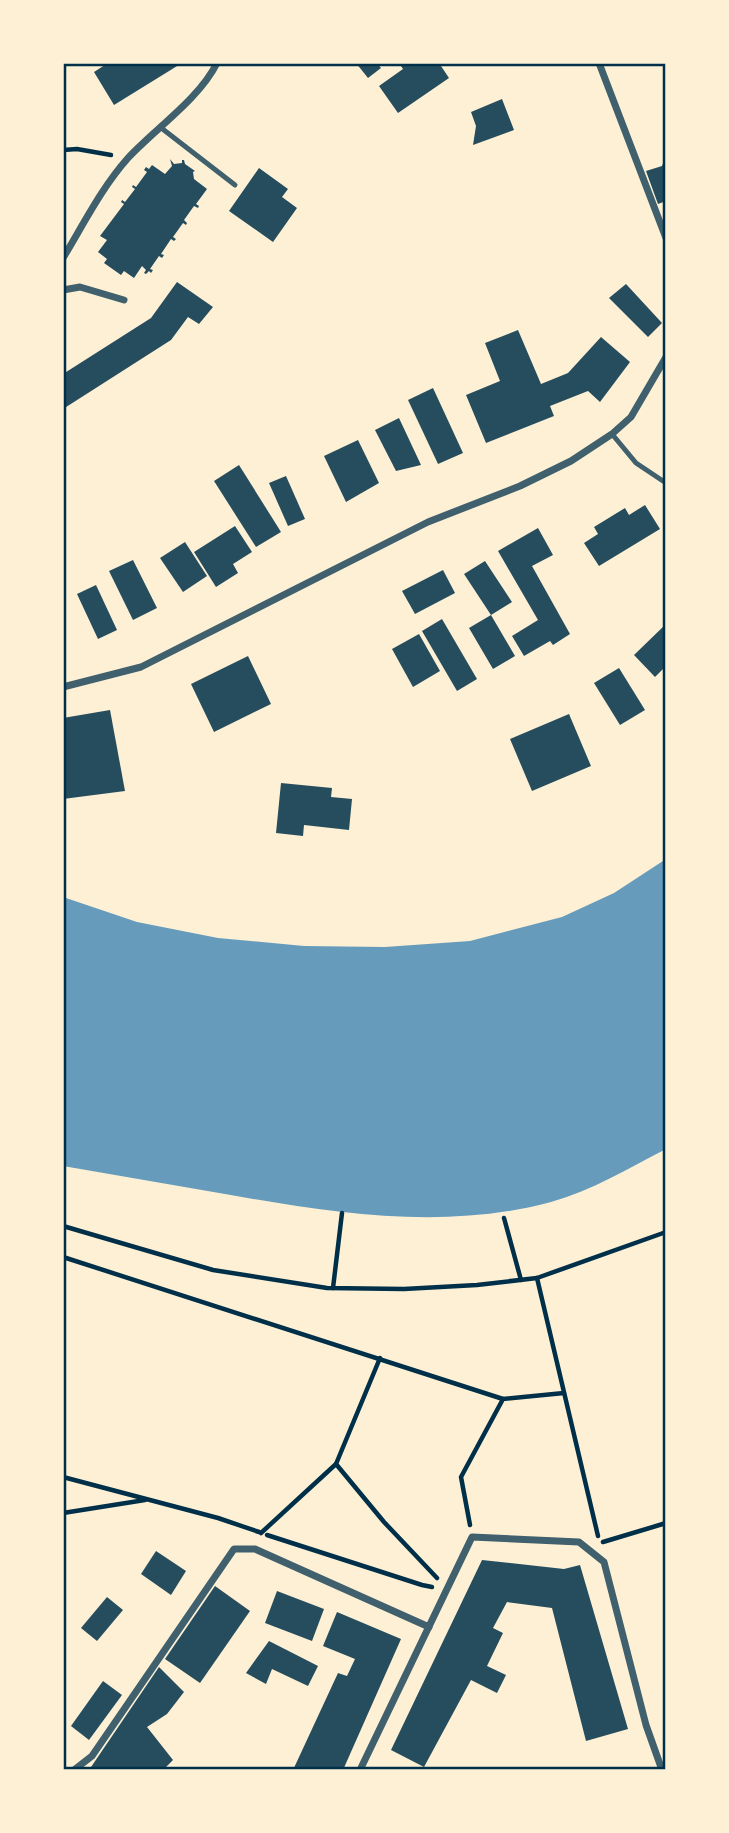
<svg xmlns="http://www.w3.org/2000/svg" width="729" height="1833" viewBox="0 0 729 1833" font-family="'Titillium Web',sans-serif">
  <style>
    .water { fill: #669bbc }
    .building { fill: #264d5e }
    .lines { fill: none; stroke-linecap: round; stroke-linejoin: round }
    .path { stroke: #003049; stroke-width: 4.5 }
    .service { stroke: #3f606c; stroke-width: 5 }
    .minor { stroke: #3f606c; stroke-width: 7 }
    .neatline { fill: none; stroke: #003049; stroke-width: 2.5 }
  </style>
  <rect width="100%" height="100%" fill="#fdf0d5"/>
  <!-- water -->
  <path class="water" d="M 666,859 L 666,1149 C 629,1168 591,1191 551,1202 C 444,1231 331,1213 225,1194 C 171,1185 117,1175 63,1166 L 63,897 L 137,922 L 218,938 L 304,946 L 385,947 L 470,941 L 562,917 L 614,893 Z"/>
  <!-- building -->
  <g class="building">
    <polygon points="108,63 182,63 114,105 94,72"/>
    <polygon points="356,63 377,63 381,68 368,78"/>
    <polygon points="399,63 439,63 449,78 398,113 379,86 403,69"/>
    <polygon points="502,99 514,130 473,145 476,126 471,112"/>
    <polygon points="666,155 666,201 658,204 646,171 662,166"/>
    <polygon points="170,159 174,164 182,163 182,160 184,160 185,164 195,171 193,172 194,179 207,189 196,204 199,206 198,208 194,206 184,220 187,223 186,225 183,223 173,237 176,239 174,241 171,239 161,254 164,255 162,258 159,256 150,269 153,270 151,273 149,271 146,274 144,273 146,270 142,266 134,278 124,271 121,275 104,263 107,259 98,252 107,240 100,236 124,204 121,202 122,200 125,202 135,189 132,187 133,185 136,187 147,172 144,170 146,167 149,169 152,165 165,174 172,166"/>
    <polygon points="259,168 288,189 282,197 297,208 273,242 229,211"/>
    <polygon points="177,282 213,307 199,324 188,317 171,340 63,409 63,374 151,318"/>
    <polygon points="626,284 662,323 648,337 609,298"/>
    <polygon points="518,330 541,384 568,373 601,337 630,362 600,402 588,391 550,406 554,416 486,443 466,395 500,381 485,343"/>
    <polygon points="433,388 463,453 438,464 408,400"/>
    <polygon points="399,418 421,465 396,471 375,430"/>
    <polygon points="358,440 379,483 346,502 324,456"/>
    <polygon points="239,465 281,532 256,547 214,481"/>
    <polygon points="286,476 305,519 288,526 269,483"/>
    <polygon points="645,505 660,529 599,566 584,543 598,534 594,527 625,508 629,515"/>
    <polygon points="235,526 252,552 233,564 238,573 216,587 194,552"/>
    <polygon points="538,528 553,555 532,566 570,634 553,645 550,641 524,656 512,636 538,620 498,551"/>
    <polygon points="185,542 207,576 183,592 160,558"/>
    <polygon points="133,560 157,608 133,620 109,571"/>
    <polygon points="485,561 512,602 491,615 464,574"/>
    <polygon points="443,570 455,593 415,614 402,591"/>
    <polygon points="96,585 117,630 98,639 77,594"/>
    <polygon points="491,615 515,656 493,669 469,628"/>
    <polygon points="442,619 477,679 457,691 422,631"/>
    <polygon points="666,624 666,666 655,677 634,655"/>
    <polygon points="419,634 440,671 413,687 392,649"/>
    <polygon points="248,656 271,704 214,732 191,684"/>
    <polygon points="619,668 645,710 620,725 594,683"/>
    <polygon points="110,710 125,791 63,799 63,718"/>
    <polygon points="569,714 591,766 532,791 510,739"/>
    <polygon points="281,783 332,788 331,797 352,799 349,830 304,825 303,836 276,833"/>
    <polygon points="156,1551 186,1571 171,1595 141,1574"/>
    <polygon points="482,1560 564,1569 580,1565 628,1729 586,1741 552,1608 507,1602 493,1628 503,1633 487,1666 506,1675 497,1693 471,1680 424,1767 391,1750"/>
    <polygon points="215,1586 250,1611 200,1683 165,1659"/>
    <polygon points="277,1591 324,1609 312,1641 265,1623"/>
    <polygon points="107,1597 123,1610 97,1641 81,1628"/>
    <polygon points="337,1612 401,1639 343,1770 293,1770 338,1673 347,1676 355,1659 323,1646"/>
    <polygon points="269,1641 318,1666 308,1686 272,1669 266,1684 246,1673"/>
    <polygon points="159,1667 184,1692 167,1714 147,1727 173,1760 163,1770 89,1770"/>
    <polygon points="103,1681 122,1695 89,1740 71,1726"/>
  </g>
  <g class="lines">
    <!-- path -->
    <g class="path">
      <polyline points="63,150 77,149 111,155"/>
      <polyline points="63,199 63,200"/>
      <polyline points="504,1218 521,1280"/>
      <polyline points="63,1226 213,1270 327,1288 404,1289 477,1285 537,1278 666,1232"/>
      <polyline points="63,1257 503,1399"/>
      <polyline points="537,1278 598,1536"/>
      <polyline points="333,1288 342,1213"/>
      <polyline points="380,1358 336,1464 384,1522 437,1578"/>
      <polyline points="63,1477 218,1518 259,1532"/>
      <polyline points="63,1513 145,1500"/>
      <polyline points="470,1525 461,1477 503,1399 564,1393"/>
      <polyline points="261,1533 336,1464"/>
      <polyline points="267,1535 422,1585 432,1587"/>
      <polyline points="603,1542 666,1523"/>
    </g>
    <!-- service -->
    <g class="service">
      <polyline points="160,127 235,185"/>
      <polyline points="612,434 636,463 666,483"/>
    </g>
    <!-- minor -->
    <g class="minor">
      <polyline points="599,63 666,238"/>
      <path d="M 63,258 C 83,225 102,187 128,158 C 156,128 199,99 217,63"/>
      <polyline points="63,290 80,287 124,300"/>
      <polyline points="63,687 141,667 428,522 520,486 571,461 612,434 631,417 666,357"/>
      <polyline points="74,1770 92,1756 234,1549 255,1549 429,1627"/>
      <polyline points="360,1770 472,1537 579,1542 604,1562 646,1725 662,1770"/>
    </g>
  </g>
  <!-- border -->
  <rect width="729" height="1833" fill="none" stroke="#fdf0d5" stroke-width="130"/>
  <rect x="65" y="65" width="599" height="1703" class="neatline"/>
</svg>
